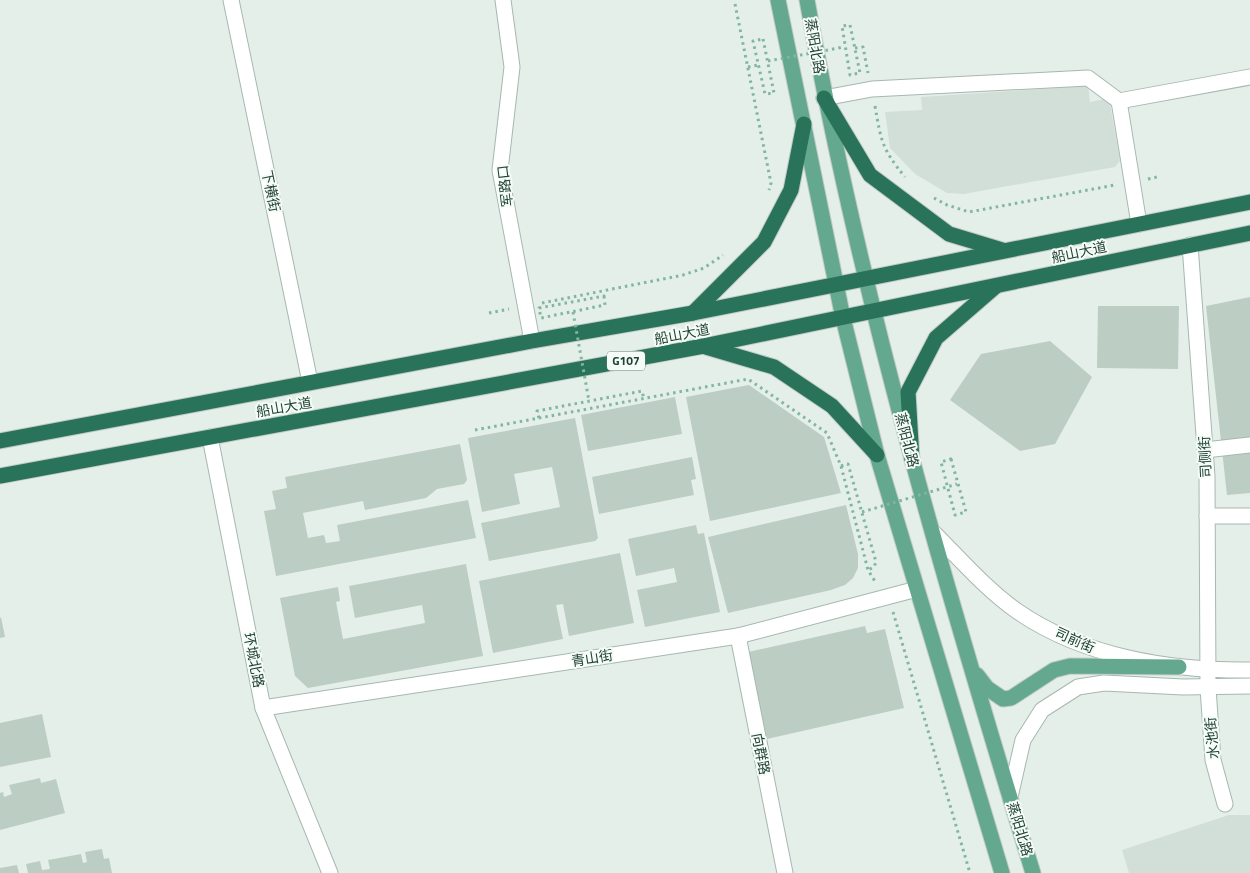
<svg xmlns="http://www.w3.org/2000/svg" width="1250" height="873" viewBox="0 0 1250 873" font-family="'Titillium Web','Noto Sans SC',sans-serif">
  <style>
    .built { fill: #d2dfd8 }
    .building { fill: #bccdc4 }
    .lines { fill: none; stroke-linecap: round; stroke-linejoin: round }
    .minor-casing { stroke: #a6b8b0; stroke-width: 17 }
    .major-casing { stroke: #c1cac7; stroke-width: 17 }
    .highway-casing { stroke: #c1cac7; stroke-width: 17 }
    .path { stroke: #81b69f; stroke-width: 3; stroke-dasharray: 2.5 4; stroke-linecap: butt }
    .minor { stroke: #fff; stroke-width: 15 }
    .major { stroke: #64a98f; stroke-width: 15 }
    .highway { stroke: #29735b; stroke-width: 15 }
    .path-bridge { stroke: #81b69f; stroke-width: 3; stroke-dasharray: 2.5 4; stroke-linecap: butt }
    .labels { text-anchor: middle; stroke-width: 4; stroke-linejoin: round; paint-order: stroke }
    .shield { fill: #f5fbf7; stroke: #617a70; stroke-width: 1 }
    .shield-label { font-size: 12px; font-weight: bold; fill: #214336 }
    .street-label { font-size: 14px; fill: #214336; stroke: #f5fbf7 }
  </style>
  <rect width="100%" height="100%" fill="#e4efe9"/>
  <!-- built -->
  <g class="built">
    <polygon points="1088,86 1090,102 1109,98 1120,161 1115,167 964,194 947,193 915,174 890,148 885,112 922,110 921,97"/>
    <polygon points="1229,815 1250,815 1250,873 1129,873 1122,850"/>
  </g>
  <!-- building -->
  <g class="building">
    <polygon points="1250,297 1250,493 1227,495 1206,306"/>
    <polygon points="1098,306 1179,306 1178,369 1097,368"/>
    <polygon points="1050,341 1092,377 1055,444 1020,451 950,400 981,354"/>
    <polygon points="749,385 824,437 841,493 710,521 686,397"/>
    <polygon points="675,397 682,434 588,451 581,415"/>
    <polygon points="575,418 598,538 595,541 489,561 481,523 560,507 552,467 514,474 520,504 482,512 468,438"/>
    <polygon points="460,444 467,480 464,484 437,489 426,498 365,510 363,501 303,513 308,538 324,535 326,543 340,541 337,525 468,500 476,538 276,576 264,511 276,509 272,491 287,488 285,477"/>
    <polygon points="692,457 696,479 691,480 694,495 599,514 592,477"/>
    <polygon points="846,505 858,554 858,568 853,578 845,585 831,590 728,613 708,537"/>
    <polygon points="696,525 698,534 704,533 720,612 645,627 637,590 677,582 674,568 636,576 628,539"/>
    <polygon points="620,553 634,623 569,636 563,604 556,605 563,639 493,653 479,581"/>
    <polygon points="466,564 483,656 308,688 295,676 280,598 338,587 340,601 336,602 343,639 425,623 422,605 355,618 349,586"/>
    <polygon points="1,617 5,637 0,638 0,618"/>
    <polygon points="865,626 867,633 885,629 904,708 767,739 748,652"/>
    <polygon points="42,714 51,757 0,767 0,723"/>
    <polygon points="40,778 41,783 56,779 65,813 0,830 0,793 3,792 4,797 12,794 9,785"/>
    <polygon points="102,849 104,859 109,858 112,873 28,873 26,864 40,861 42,870 50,869 48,860 81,854 83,863 87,862 85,852"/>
    <polygon points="17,865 19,873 0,873 0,868"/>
  </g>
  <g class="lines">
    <defs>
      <g id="minor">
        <polyline points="231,0 310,382"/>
        <polyline points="503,0 512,67 500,170 532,341"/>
        <polyline points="824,98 872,89 1088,78 1119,101 1250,77"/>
        <polyline points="1119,101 1139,224"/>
        <polyline points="1190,245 1207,476 1208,688 1213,760 1225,804"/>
        <polyline points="210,437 263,708 330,873"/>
        <polyline points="1205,450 1250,445"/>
        <polyline points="1207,516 1250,516"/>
        <path d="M 934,533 C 960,559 987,590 1017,611 C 1083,657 1171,671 1250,670"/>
        <polyline points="738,636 785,873"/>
        <polyline points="263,708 738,636 917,589"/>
        <polyline points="1010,797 1023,740 1042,710 1078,687 1104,683 1183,687 1250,686"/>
      </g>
      <g id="major">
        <polyline points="778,0 843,318 877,455 1002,873"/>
        <path d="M 807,0 C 860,296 945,586 1033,873"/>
        <polyline points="977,675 987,688 1003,699 1011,698 1054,670 1070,666 1179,667"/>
      </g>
      <g id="highway">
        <polyline points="824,98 870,175 949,234 1002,250"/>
        <polyline points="693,313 764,242 791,190 804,124"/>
        <polyline points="706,347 774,367 832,406 877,455"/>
        <polyline points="0,441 532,341 693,313 1250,202"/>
        <polyline points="912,460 908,392 936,338 996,286"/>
        <polyline points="0,476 704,346 1250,233"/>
      </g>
    </defs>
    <!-- minor casing -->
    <use href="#minor" class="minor-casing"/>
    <!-- major casing -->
    <use href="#major" class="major-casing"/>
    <!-- highway casing -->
    <use href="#highway" class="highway-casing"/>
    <!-- path -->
    <g class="path">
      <polyline points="735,4 771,183 769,190"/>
      <polygon points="850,25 860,73 850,75 842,26"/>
      <polygon points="763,39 774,93 765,94 753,41"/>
      <polyline points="855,48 863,47 868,73"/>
      <polyline points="748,67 758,65"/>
      <path d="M 875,106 C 881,141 882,149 905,177"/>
      <polyline points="1148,179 1157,177"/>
      <polyline points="934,198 947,205 969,212 1115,185"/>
      <polygon points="604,296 605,305 541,318 539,308"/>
      <polyline points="542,303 683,275 704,268 723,255"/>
      <polyline points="489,313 509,309"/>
      <polyline points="539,418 537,411 642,391 644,399"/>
      <polyline points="475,430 748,379 827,433 841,466 868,570 876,583"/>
      <polygon points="951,459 966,512 955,515 941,462"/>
      <polyline points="841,466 848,464 876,562 874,567 868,570"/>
      <polyline points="893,612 970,873"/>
    </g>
    <!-- minor -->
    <use href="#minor" class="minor"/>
    <!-- major -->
    <use href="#major" class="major"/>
    <!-- highway -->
    <use href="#highway" class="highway"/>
    <!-- path-bridge -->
    <g class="path-bridge">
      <polyline points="768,61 844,47"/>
      <polyline points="573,312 589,401"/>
      <polyline points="862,512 957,484"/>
    </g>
  </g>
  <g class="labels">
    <!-- shield labels -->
    <rect class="shield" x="607" y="351.5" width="38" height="19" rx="4"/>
    <g class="shield-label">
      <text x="626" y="365">G107</text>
    </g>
    <!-- street labels -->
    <g class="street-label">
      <text transform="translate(815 46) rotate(80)" y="5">蒸阳北路</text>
      <text transform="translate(505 186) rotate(-97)" y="5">军路口</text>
      <text transform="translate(271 191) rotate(78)" y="5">下横街</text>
      <text transform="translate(1079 252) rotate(-12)" y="5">船山大道</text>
      <text transform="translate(682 334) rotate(-11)" y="5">船山大道</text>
      <text transform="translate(284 407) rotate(-10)" y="5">船山大道</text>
      <text transform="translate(907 440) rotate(75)" y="5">蒸阳北路</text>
      <text transform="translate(1205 457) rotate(-93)" y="5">司侧街</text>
      <text transform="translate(1075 640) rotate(24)" y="5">司前街</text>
      <text transform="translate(592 658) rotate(-9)" y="5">青山街</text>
      <text transform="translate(254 660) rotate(79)" y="5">环城北路</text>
      <text transform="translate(1212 738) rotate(-95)" y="5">水池街</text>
      <text transform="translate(761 754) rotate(79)" y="5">向群路</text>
      <text transform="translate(1020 829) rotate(73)" y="5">蒸阳北路</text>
    </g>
  </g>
</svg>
